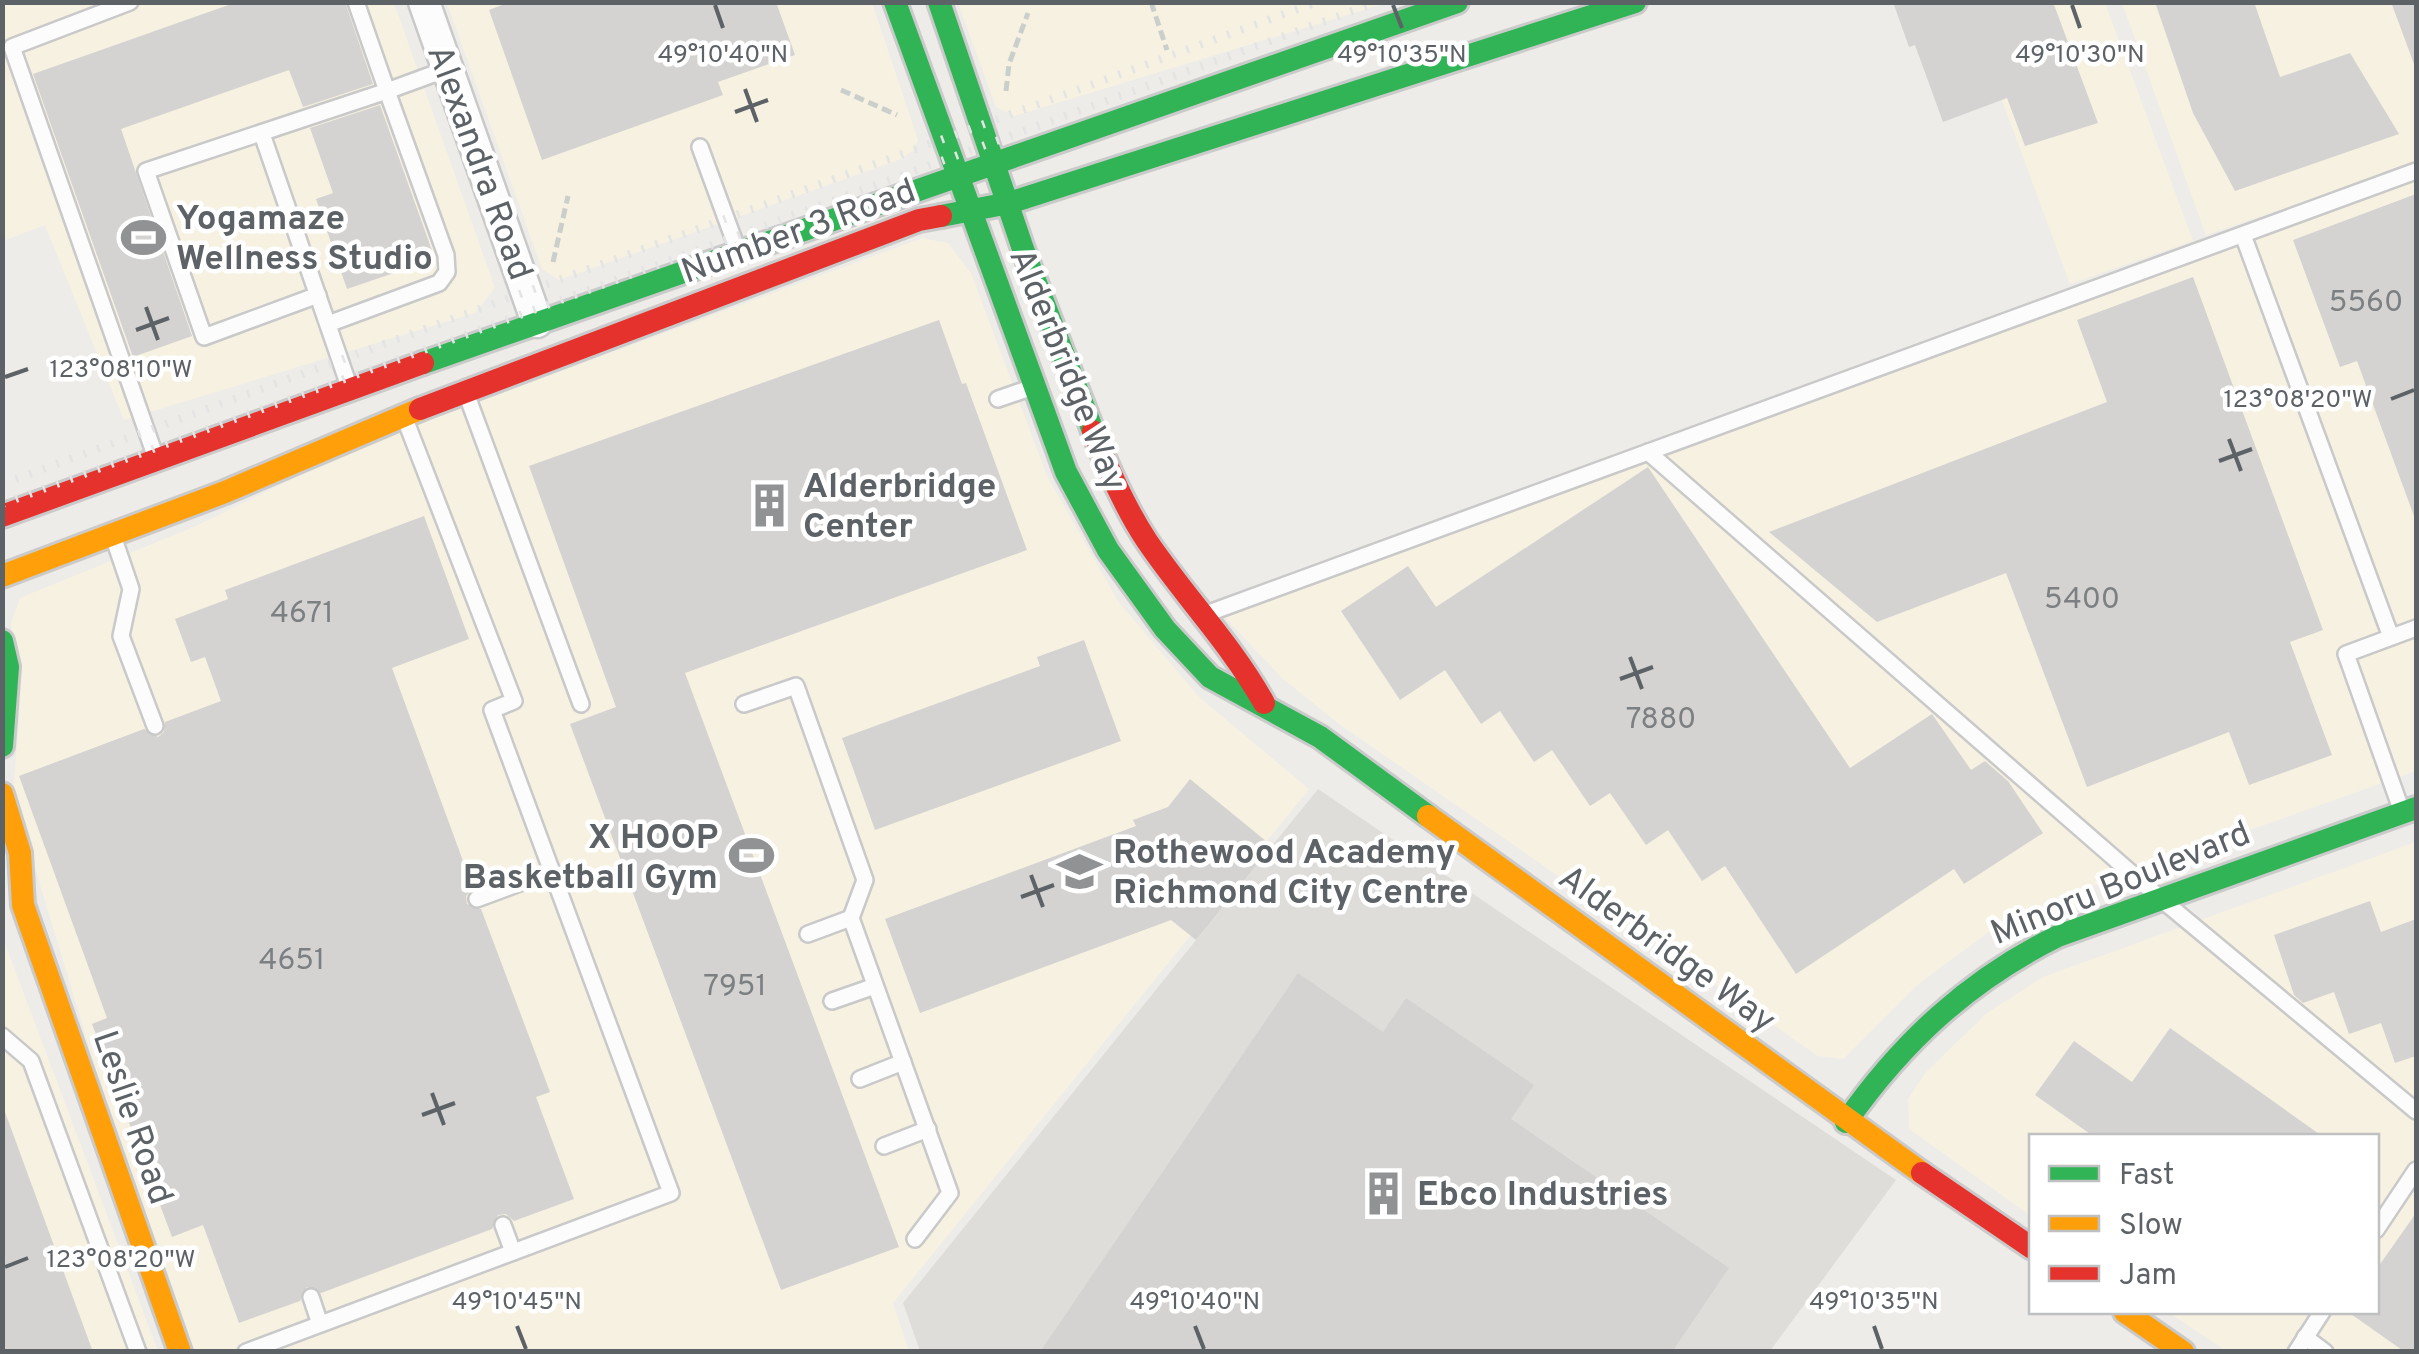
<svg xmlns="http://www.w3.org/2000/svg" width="2419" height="1354" viewBox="0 0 2419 1354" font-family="Overpass,sans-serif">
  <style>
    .commercial { fill: #f7f1e1 }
    .industrial { fill: #dfddd9 }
    .building { fill: #d4d3d1 }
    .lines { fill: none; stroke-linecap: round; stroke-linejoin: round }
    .lane-casing { stroke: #c9c9c9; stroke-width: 20 }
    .street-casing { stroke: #c9c9c9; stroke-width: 35 }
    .fast-casing { stroke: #cacaca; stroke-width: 28 }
    .slow-casing { stroke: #cacaca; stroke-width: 28 }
    .jam-casing { stroke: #cacaca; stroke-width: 28 }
    .path { stroke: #cacfcb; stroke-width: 5; stroke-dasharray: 10 5; stroke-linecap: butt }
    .lane { stroke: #fcfcfc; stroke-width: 15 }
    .street { stroke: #fcfcfc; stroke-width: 30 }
    .fast { stroke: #30b455; stroke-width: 22 }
    .slow { stroke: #ff9f0a; stroke-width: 22 }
    .jam { stroke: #e5322d; stroke-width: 22 }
    .rail { stroke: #e3e4e3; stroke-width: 8; stroke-dasharray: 2.5 12; stroke-linecap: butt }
    .ticks { fill: none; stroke: #5d6267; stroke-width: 4 }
    .labels { text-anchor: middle; stroke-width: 9; stroke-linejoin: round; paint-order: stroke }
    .number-label { font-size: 30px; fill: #7c8082 }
    .street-label { font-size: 35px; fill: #5d6267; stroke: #fff }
    .poi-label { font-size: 35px; font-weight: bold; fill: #5d6267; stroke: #fff; text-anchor: start }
    .ticks-label { font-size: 25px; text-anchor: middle; fill: #5d6267; stroke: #fff; stroke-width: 9; stroke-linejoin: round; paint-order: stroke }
  </style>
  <rect width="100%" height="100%" fill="#eeece8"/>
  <!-- commercial -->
  <g class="commercial">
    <polygon points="3,3 394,3 495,288 475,313 124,420 45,225 3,241"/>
    <polygon points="447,3 872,3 918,140 914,150 899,160 559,280 542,269"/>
    <polygon points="958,3 1387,3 1014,116 996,107"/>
    <polygon points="1966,3 2105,3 2193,241 2070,284"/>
    <polygon points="2122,3 2416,3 2416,163 2206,235"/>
    <polygon points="2416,171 2416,771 2065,896 1990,931 1917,985 1843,1059 1818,1056 1339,724 1282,678 1218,610"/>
    <polygon points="922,238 948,243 971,273 1047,476 1118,601 1199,697 1309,789 893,1303 909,1351 181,1351 13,795 20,707 11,623 20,598 196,526 364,444"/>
    <polygon points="2416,842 2416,1351 2226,1351 2168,1312 2376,1312 2376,1136 2032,1136 2031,1216 1909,1129 1908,1099 1926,1072 1987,1013 2043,977"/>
    <polygon points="3,938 158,1351 3,1351"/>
  </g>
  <!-- industrial -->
  <polygon class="industrial" points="1318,789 1896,1180 1770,1351 920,1351 903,1303"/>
  <!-- building -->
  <g class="building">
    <polygon points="237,2 345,2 373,84 303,107 289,70 121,129 192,336 133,357 33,74"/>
    <polygon points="510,2 776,2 795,55 718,82 723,95 542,160 489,10"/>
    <polygon points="1893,2 2053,2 2098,123 2025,146 2007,98 1943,122 1915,45 1909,47"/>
    <polygon points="2155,2 2254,2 2280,77 2350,53 2399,134 2235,191 2193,113"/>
    <polygon points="2391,2 2416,2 2416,64 2414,64"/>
    <polygon points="380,105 435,259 347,289 316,199 333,193 310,128"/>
    <polygon points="2416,194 2416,516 2414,516 2357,361 2340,367 2293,240"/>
    <polygon points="2193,277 2323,630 2290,642 2332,755 2249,785 2229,732 2087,787 2006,573 1877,622 1769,532 2107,402 2077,320"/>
    <polygon points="939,320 962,384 966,383 1027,550 685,673 899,1247 781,1290 570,724 616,707 529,466"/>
    <polygon points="1648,467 1850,768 1932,714 1971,770 1985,761 2008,781 2043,833 1964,884 1954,869 1796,974 1725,866 1702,881 1668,830 1646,845 1610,793 1590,806 1552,750 1534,762 1500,711 1481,724 1445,670 1400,700 1341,611 1408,566 1436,607"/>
    <polygon points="424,516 469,639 392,668 473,888 466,896 467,904 481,909 550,1092 536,1097 574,1199 514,1221 506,1214 498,1215 492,1229 321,1293 307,1287 300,1301 239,1323 203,1225 172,1237 92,1024 107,1018 19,776 144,729 158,737 164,732 165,722 221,701 205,657 191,662 175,619 228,599 225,590"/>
    <polygon points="1084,640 1121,741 875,830 842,738 1040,666 1037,657"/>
    <polygon points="1190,779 1272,846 1196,940 1171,920 920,1013 885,919 1136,826 1133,820 1168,807"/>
    <polygon points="2370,901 2381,932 2416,919 2416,1056 2395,1063 2381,1023 2349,1034 2334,992 2303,1003 2294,995 2274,935"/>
    <polygon points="1298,973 1383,1032 1406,998 1534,1085 1511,1119 1729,1268 1672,1352 1040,1352"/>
    <polygon points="2170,1028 2322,1136 2093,1136 2035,1095 2074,1041 2132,1082"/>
    <polygon points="2,1112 5,1112 93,1352 2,1352"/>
    <polygon points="2416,1213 2416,1352 2405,1352 2348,1312 2376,1312 2376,1270"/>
  </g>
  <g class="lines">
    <defs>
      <g id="lane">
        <polyline points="130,2 12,47 156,458"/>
        <polyline points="262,134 349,386"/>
        <polyline points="700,147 738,251"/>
        <polyline points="2243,235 2391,637"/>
        <polyline points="318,295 204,337 146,171 387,91 356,2"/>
        <polyline points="328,324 439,283 447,272 446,255 387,91 447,69"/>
        <polyline points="466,393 581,704"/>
        <polyline points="998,399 1033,387"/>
        <polyline points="1648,452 2161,899 2416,1111"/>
        <polyline points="114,539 131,589 121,636 155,726"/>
        <polyline points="1206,614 2416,171"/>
        <polyline points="744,704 796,686 865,880 851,918 950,1193 915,1239"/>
        <polyline points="2401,809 2346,654 2416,628"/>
        <polyline points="477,899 552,871"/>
        <polyline points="808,934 851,918"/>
        <polyline points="832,1001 875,986"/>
        <polyline points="2,1036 31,1061 138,1352"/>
        <polyline points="860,1079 903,1062"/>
        <polyline points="884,1146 928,1129"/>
        <polyline points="503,1225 513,1252"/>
        <polyline points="2376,1230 2416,1170"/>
        <polyline points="311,1297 320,1324"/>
        <polyline points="2305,1337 2325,1352"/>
        <polyline points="246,1352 671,1193 492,710 514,701 405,419"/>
        <polyline points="2296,1352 2322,1312"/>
      </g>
      <polyline id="street" points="424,2 537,322"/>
      <g id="fast">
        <polyline points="895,2 1066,472 1108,550 1165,629 1210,677 1320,737 1428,816"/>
        <polyline points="939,2 1023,249 1093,431"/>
        <polyline points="941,216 1009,203 1635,2"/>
        <polyline points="423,363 1457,2"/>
        <polyline points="2,641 8,667 2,746"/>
        <path d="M 1846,1122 C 1903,1041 1969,980 2058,936 L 2416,808"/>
      </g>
      <g id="slow">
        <polyline points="2,576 225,492 420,409"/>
        <polyline points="2,794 20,853 23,905 180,1352"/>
        <polyline points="1428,816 1922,1173"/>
        <polyline points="2125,1312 2183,1352"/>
      </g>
      <g id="jam">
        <polyline points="420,409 919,220 941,216"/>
        <path d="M 1093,431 C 1108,469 1125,508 1147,541 C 1185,597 1231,644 1264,703"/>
        <polyline points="2,516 423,363"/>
        <polyline points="1922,1173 2032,1248"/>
      </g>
    </defs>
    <!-- lane casing -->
    <use href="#lane" class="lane-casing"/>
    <!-- street casing -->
    <use href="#street" class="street-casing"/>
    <!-- fast casing -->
    <use href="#fast" class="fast-casing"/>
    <!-- slow casing -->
    <use href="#slow" class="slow-casing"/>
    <!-- jam casing -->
    <use href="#jam" class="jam-casing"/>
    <!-- path -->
    <g class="path">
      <polyline points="1151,2 1167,50"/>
      <polyline points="841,90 897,115"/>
      <polyline points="1006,91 1009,64 1028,13"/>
      <polyline points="553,262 568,196"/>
    </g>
    <!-- lane -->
    <use href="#lane" class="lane"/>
    <!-- street -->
    <use href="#street" class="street"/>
    <!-- fast -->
    <use href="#fast" class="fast"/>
    <!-- slow -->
    <use href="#slow" class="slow"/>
    <!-- jam -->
    <use href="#jam" class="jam"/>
    <!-- rail -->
    <g class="rail">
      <polyline points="2,484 1317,2"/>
      <polyline points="2,504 1377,2"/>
    </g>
  </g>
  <!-- ticks -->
  <path class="ticks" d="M 715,5 L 723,28M 1393,5 L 1402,28M 2072,5 L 2080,28M 745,89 L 757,122M 735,112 L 768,100M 146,307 L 158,340M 136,330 L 169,318M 5,377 L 28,369M 2391,399 L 2414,390M 2229,439 L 2241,471M 2219,461 L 2252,449M 1630,657 L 1642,689M 1620,679 L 1653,667M 1031,875 L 1043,907M 1021,897 L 1054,885M 432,1093 L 444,1125M 422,1115 L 455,1103M 5,1267 L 28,1258M 517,1326 L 526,1349M 1195,1326 L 1204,1349M 1874,1326 L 1882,1349"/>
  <!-- icons -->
  <defs>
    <symbol id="stadium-bare" viewBox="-9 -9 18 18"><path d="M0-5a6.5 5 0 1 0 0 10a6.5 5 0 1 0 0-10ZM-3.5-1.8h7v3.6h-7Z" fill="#909294" stroke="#fff" stroke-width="2.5" paint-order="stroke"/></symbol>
    <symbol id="building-bare" viewBox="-9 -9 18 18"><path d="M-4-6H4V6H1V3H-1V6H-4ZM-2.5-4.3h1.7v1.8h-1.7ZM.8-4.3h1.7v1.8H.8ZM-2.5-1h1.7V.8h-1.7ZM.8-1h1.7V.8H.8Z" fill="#909294" stroke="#fff" stroke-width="2.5" paint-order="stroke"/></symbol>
    <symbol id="school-bare" viewBox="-9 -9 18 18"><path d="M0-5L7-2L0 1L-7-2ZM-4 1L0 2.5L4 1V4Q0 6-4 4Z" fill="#909294" stroke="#fff" stroke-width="2.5" paint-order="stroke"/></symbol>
  </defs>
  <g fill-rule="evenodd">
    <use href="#stadium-bare" x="112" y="206" width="63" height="63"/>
    <use href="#building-bare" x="738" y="474" width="63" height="63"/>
    <use href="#stadium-bare" x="720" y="824" width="63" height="63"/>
    <use href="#school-bare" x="1048" y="840" width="63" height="63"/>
    <use href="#building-bare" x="1352" y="1162" width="63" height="63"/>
  </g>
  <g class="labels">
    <!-- number labels -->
    <g class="number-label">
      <text x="2366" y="311">5560</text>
      <text x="2082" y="608">5400</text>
      <text x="302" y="622">4671</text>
      <text x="1661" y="728">7880</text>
      <text x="292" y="969">4651</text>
      <text x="735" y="995">7951</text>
    </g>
    <!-- street labels -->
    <g class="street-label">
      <text transform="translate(481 162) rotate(70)" y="12">Alexandra Road</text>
      <text transform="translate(798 230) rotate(-20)" y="12">Number 3 Road</text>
      <text transform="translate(1069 369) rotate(68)" y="12">Alderbridge Way</text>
      <text transform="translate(2120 882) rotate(-22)" y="12">Minoru Boulevard</text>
      <text transform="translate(1668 948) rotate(36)" y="12">Alderbridge Way</text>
      <text transform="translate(134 1117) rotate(71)" y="12">Leslie Road</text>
    </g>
    <!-- poi labels -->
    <g class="poi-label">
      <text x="176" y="229">Yogamaze<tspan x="176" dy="40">Wellness Studio</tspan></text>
      <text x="803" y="497">Alderbridge<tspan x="803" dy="40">Center</tspan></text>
      <text x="718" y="848" text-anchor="end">X HOOP<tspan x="718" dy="40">Basketball Gym</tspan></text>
      <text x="1113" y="863">Rothewood Academy<tspan x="1113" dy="40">Richmond City Centre</tspan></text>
      <text x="1417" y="1205">Ebco Industries</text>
    </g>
  </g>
  <g class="ticks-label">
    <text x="723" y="62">49°10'40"N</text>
    <text x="1402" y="62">49°10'35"N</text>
    <text x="2080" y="62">49°10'30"N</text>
    <text x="121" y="377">123°08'10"W</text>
    <text x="2298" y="407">123°08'20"W</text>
    <text x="121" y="1267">123°08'20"W</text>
    <text x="517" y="1309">49°10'45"N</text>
    <text x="1195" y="1309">49°10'40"N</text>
    <text x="1874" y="1309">49°10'35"N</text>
  </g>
  <!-- border -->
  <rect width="2419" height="1354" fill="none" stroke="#5d6267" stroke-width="10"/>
  <!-- legend -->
  <rect x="2029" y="1134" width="350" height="180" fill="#ffffff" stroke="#bec0c2" stroke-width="2.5"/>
  <rect x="2049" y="1166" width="50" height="15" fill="#30b455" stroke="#bec0c2" stroke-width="2.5"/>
  <text x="2119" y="1184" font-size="30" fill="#5d6267">Fast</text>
  <rect x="2049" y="1216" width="50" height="15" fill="#ff9f0a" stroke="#bec0c2" stroke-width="2.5"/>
  <text x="2119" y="1234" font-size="30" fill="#5d6267">Slow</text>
  <rect x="2049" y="1266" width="50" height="15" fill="#e5322d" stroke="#bec0c2" stroke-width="2.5"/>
  <text x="2119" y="1284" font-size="30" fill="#5d6267">Jam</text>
</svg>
